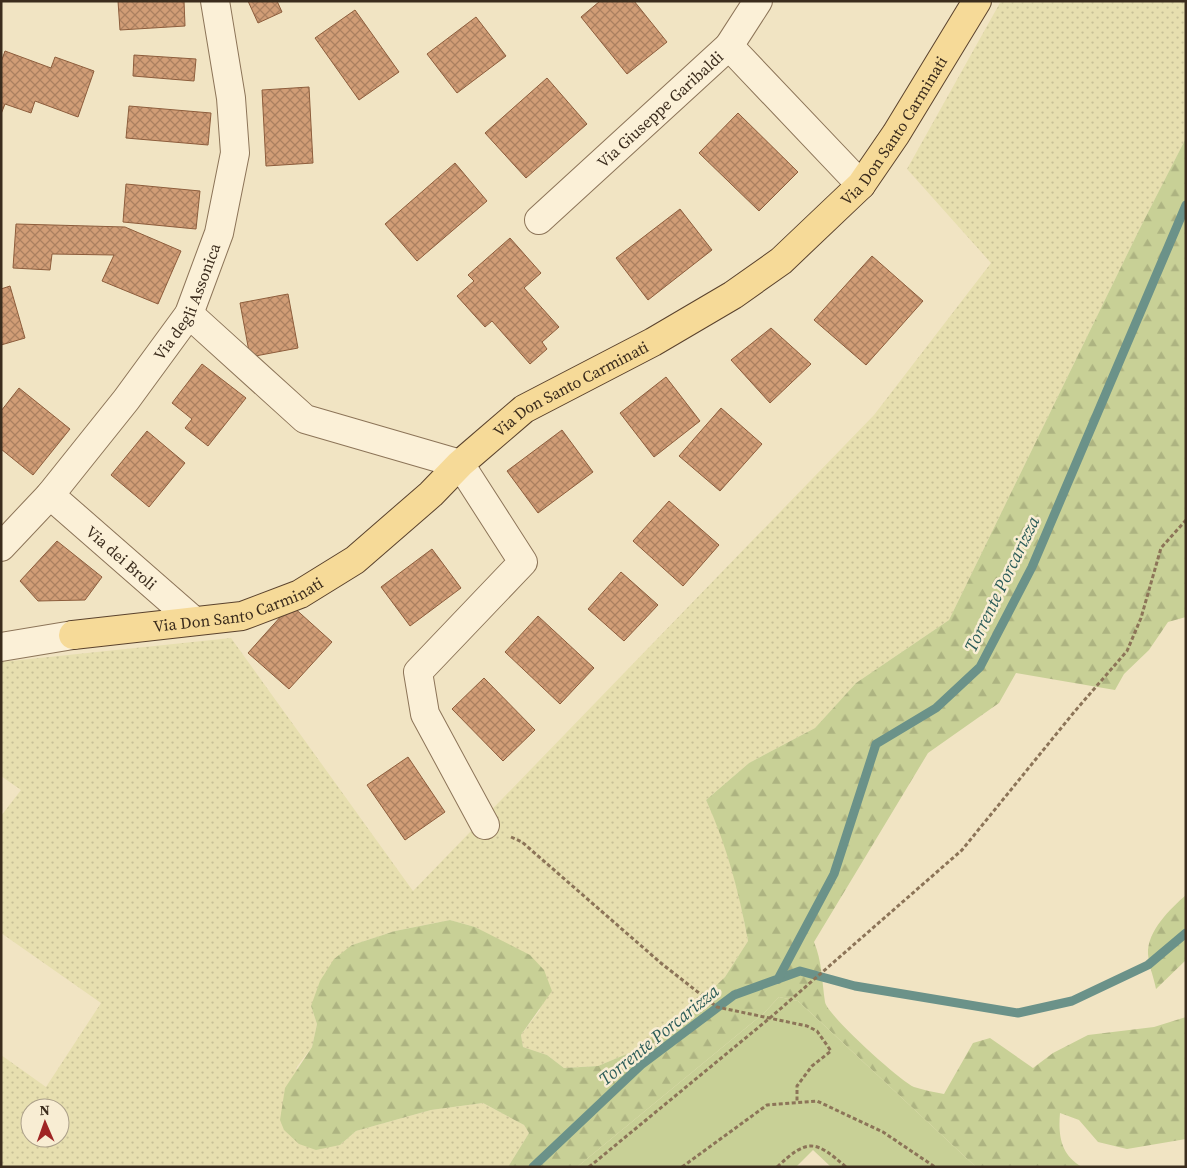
<svg xmlns="http://www.w3.org/2000/svg" width="1187" height="1168" viewBox="0 0 1187 1168" font-family="'Source Serif 4',serif">
  <style>
    .farmland { fill: url(#farmland-dots); fill-rule: evenodd }
    .forest { fill: url(#forest-firs) }
    .pitch { fill: #c8d096 }
    .lines { fill: none; stroke-linecap: round; stroke-linejoin: round }
    .stream { stroke: #6b9289; stroke-width: 9 }
    .building { fill: url(#building-cross-hatch); stroke: #8d5d3c }
    .minor-casing { stroke: #8c7458; stroke-width: 30 }
    .major-casing { stroke: #5a422d; stroke-width: 30 }
    .path { stroke: #8c7458; stroke-width: 3; stroke-dasharray: 4 2.5; stroke-linecap: butt }
    .minor { stroke: #fbf0d7; stroke-width: 28 }
    .major { stroke: #f6da98; stroke-width: 28 }
    .labels { text-anchor: middle; stroke-width: 5; stroke-linejoin: round; paint-order: stroke }
    .street-label { font-size: 16px; fill: #3b2c1d; stroke: #f8edd3 }
    .water-label { font-size: 18px; font-style: italic; fill: #2c5c59; stroke: #f8edd3 }
  </style>
  <defs>
    <pattern id="farmland-dots" width="8" height="8" patternUnits="userSpaceOnUse" patternTransform="scale(1.25)"><rect width="8" height="8" fill="#e7dfaf"/><path d="M2 2h.1M6 6h.1" fill="none" stroke="#c7c096" stroke-width="1.8" stroke-linecap="round"/></pattern>
    <pattern id="forest-firs" width="22" height="20" patternUnits="userSpaceOnUse" patternTransform="scale(1.25)"><rect width="22" height="20" fill="#c8d096"/><path d="M5 1l3.5 6h-7zM16 11l3.5 6h-7z" fill="#adb381"/></pattern>
    <pattern id="building-cross-hatch" width="8" height="8" patternUnits="userSpaceOnUse" patternTransform="scale(1.25)"><rect width="8" height="8" fill="#d19d76"/><path d="M0 0l8 8M0 8l8-8" fill="none" stroke="#ab8060"/></pattern>
  </defs>
  <rect width="100%" height="100%" fill="#f1e4c3"/>
  <!-- farmland -->
  <path class="farmland" d="M 1001,1 L 1186,1 L 1186,138 L 1139,230 L 949,620 L 856,683 L 815,728 L 749,763 L 706,800 L 722,835 L 739,895 L 748,941 L 725,977 L 696,1005 L 629,1053 L 598,1066 L 564,1068 L 547,1055 L 523,1047 L 521,1035 L 540,1010 L 500,941 L 475,927 L 450,920 L 395,931 L 352,945 L 311,1006 L 317,1024 L 312,1047 L 296,1068 L 340,1145 L 356,1131 L 431,1110 L 483,1103 L 524,1125 L 529,1133 L 508,1167 L 1,1167 L 1,1055 L 46,1087 L 101,1003 L 1,933 L 1,816 L 21,790 L 1,776 L 1,662 L 231,638 L 413,891 L 874,415 L 991,263 L 907,169 ZM 30,1108 L 60,1108 L 60,1138 L 30,1138 Z"/>
  <!-- forest -->
  <g class="forest">
    <path d="M 1186,138 L 1186,617 L 1168,622 L 1149,650 L 1124,674 L 1115,690 L 1016,673 L 999,703 L 928,753 L 814,942 C 822,961 822,982 825,1002 C 827,1015 900,1081 914,1087 C 923,1090 934,1092 944,1094 L 973,1043 L 990,1038 L 1033,1068 L 1053,1053 L 1088,1035 L 1154,1027 L 1186,1017 L 1186,1139 L 1127,1149 L 1098,1142 L 1079,1120 L 1060,1113 C 1058,1136 1061,1155 1082,1167 L 976,1167 L 798,1001 L 779,997 L 764,1013 L 577,1167 L 508,1167 L 529,1133 L 524,1125 L 483,1103 L 431,1110 L 388,1122 L 356,1131 L 340,1145 L 316,1150 L 299,1144 L 284,1130 L 280,1120 L 285,1088 L 312,1047 L 317,1024 L 311,1006 L 320,981 L 334,959 L 352,945 L 395,931 L 450,920 L 475,927 L 530,955 L 544,970 L 552,991 L 521,1035 L 523,1047 L 547,1055 L 564,1068 L 598,1066 L 629,1053 L 696,1005 L 725,977 L 748,941 C 739,892 727,846 706,800 L 749,763 L 815,728 L 856,683 L 949,620 L 1139,230 Z"/>
    <path d="M 1186,895 L 1186,960 L 1156,989 C 1154,978 1149,966 1148,954 C 1147,931 1170,909 1186,895 Z"/>
  </g>
  <!-- pitch -->
  <polygon class="pitch" points="779,997 798,1001 976,1167 831,1167 813,1150 796,1167 577,1167 764,1013"/>
  <g class="lines">
    <!-- stream -->
    <g class="stream">
      <polyline points="778,979 800,971 855,986 1018,1013 1072,1001 1148,965 1186,933"/>
      <polyline points="533,1167 641,1065 734,995 778,979 834,874 876,744 936,708 980,667 1032,567 1186,205"/>
    </g>
  </g>
  <!-- building -->
  <g class="building">
    <polygon points="118,1 184,1 185,26 120,30"/>
    <polygon points="248,1 277,1 282,12 258,23"/>
    <polygon points="600,1 634,1 667,42 627,74 581,17"/>
    <polygon points="355,10 399,72 359,100 315,38"/>
    <polygon points="476,17 506,56 457,93 427,54"/>
    <polygon points="5,51 51,68 55,57 94,71 78,117 35,101 31,113 5,104 1,114 1,62"/>
    <polygon points="134,55 196,59 194,81 133,76"/>
    <polygon points="547,78 587,124 526,178 485,133"/>
    <polygon points="309,87 313,163 266,166 262,90"/>
    <polygon points="129,106 211,113 208,145 126,138"/>
    <polygon points="738,113 798,172 759,211 699,153"/>
    <polygon points="455,163 487,201 417,261 385,224"/>
    <polygon points="126,184 200,191 196,229 123,222"/>
    <polygon points="680,209 712,250 648,300 616,258"/>
    <polygon points="16,224 125,227 181,251 158,304 102,281 114,255 52,254 50,270 13,268"/>
    <polygon points="510,238 541,273 524,288 559,327 542,342 547,349 530,364 492,321 485,327 457,296 474,281 468,275"/>
    <polygon points="872,256 923,301 866,365 814,320"/>
    <polygon points="10,286 25,338 1,345 1,289"/>
    <polygon points="288,294 298,348 250,357 240,303"/>
    <polygon points="771,328 811,364 770,403 731,360"/>
    <polygon points="202,364 246,398 208,446 185,428 192,419 172,403"/>
    <polygon points="666,377 700,421 654,457 620,413"/>
    <polygon points="19,388 70,429 33,475 1,449 1,411"/>
    <polygon points="721,408 762,444 720,491 679,456"/>
    <polygon points="562,430 593,472 538,513 507,471"/>
    <polygon points="147,431 185,463 149,507 111,475"/>
    <polygon points="669,501 719,545 683,586 633,541"/>
    <polygon points="57,541 102,577 85,600 38,601 20,581"/>
    <polygon points="432,549 461,588 410,626 381,587"/>
    <polygon points="621,572 658,605 624,641 588,609"/>
    <polygon points="291,605 332,642 289,689 248,653"/>
    <polygon points="538,616 594,668 560,704 505,652"/>
    <polygon points="484,678 535,730 503,761 452,709"/>
    <polygon points="408,757 445,812 405,840 367,785"/>
  </g>
  <g class="lines">
    <defs>
      <g id="minor">
        <polyline points="729,46 758,1"/>
        <path id="s1" d="M 539,220 L 729,46 L 861,185"/>
        <polyline points="189,314 305,419 460,464 523,562 418,672 425,714 485,825"/>
        <path id="s2" d="M 50,495 L 193,620"/>
        <path id="s3" d="M 1,547 L 50,495 L 126,400 L 189,314 L 219,233 L 235,153 L 231,98 L 215,1"/>
        <polyline points="1,647 73,635"/>
      </g>
      <g id="major">
        <path id="s4" d="M 73,635 L 242,616 L 300,594 L 355,560 L 431,494 L 460,464 L 524,409 L 653,342 L 733,295 L 781,261 L 861,185 L 896,134 L 977,1"/>
      </g>
    </defs>
    <!-- minor casing -->
    <use href="#minor" class="minor-casing"/>
    <!-- major casing -->
    <use href="#major" class="major-casing"/>
    <!-- path -->
    <g class="path">
      <polyline points="511,837 522,842 662,964 717,1007 807,1026 817,1031 831,1051 812,1066 797,1086 797,1103"/>
      <polyline points="589,1167 771,1017 962,850 1075,711 1127,651 1141,618 1161,548 1186,520"/>
      <polyline points="682,1167 767,1105 817,1101 883,1132 935,1167"/>
      <path d="M 777,1167 C 808,1138 815,1140 846,1167"/>
    </g>
    <!-- minor -->
    <use href="#minor" class="minor"/>
    <!-- major -->
    <use href="#major" class="major"/>
  </g>
  <g class="labels">
    <!-- street labels -->
    <g class="street-label">
      <text dy="6" stroke="none"><textPath href="#s1" startOffset="164">Via Giuseppe Garibaldi</textPath></text>
      <text dy="6" stroke="none"><textPath href="#s4" startOffset="994">Via Don Santo Carminati</textPath></text>
      <text dy="6" stroke="none"><textPath href="#s3" startOffset="310">Via degli Assonica</textPath></text>
      <text dy="6" stroke="none"><textPath href="#s4" startOffset="574">Via Don Santo Carminati</textPath></text>
      <text dy="6" stroke="none"><textPath href="#s2" startOffset="95">Via dei Broli</textPath></text>
      <text dy="6" stroke="none"><textPath href="#s4" startOffset="169">Via Don Santo Carminati</textPath></text>
    </g>
    <!-- water labels -->
    <g class="water-label">
      <text transform="translate(1002 584) rotate(-64)" y="6">Torrente Porcarizza</text>
      <text transform="translate(659 1035) rotate(-39)" y="6">Torrente Porcarizza</text>
    </g>
  </g>
  <!-- border -->
  <rect width="1187" height="1168" fill="none" stroke="#3b2c1d" stroke-width="5"/>
  <!-- north arrow -->
  <g transform="translate(45 1123) rotate(358)"><circle r="24" fill="#f8edd3" stroke="#aca08a"/>
  <path d="M0-4L9 19L0 12L-9 19Z" fill="#9f2524"/>
  <text y="-8" font-size="14" font-weight="bold" text-anchor="middle" fill="#3b2c1d">N</text>
  </g>
</svg>
